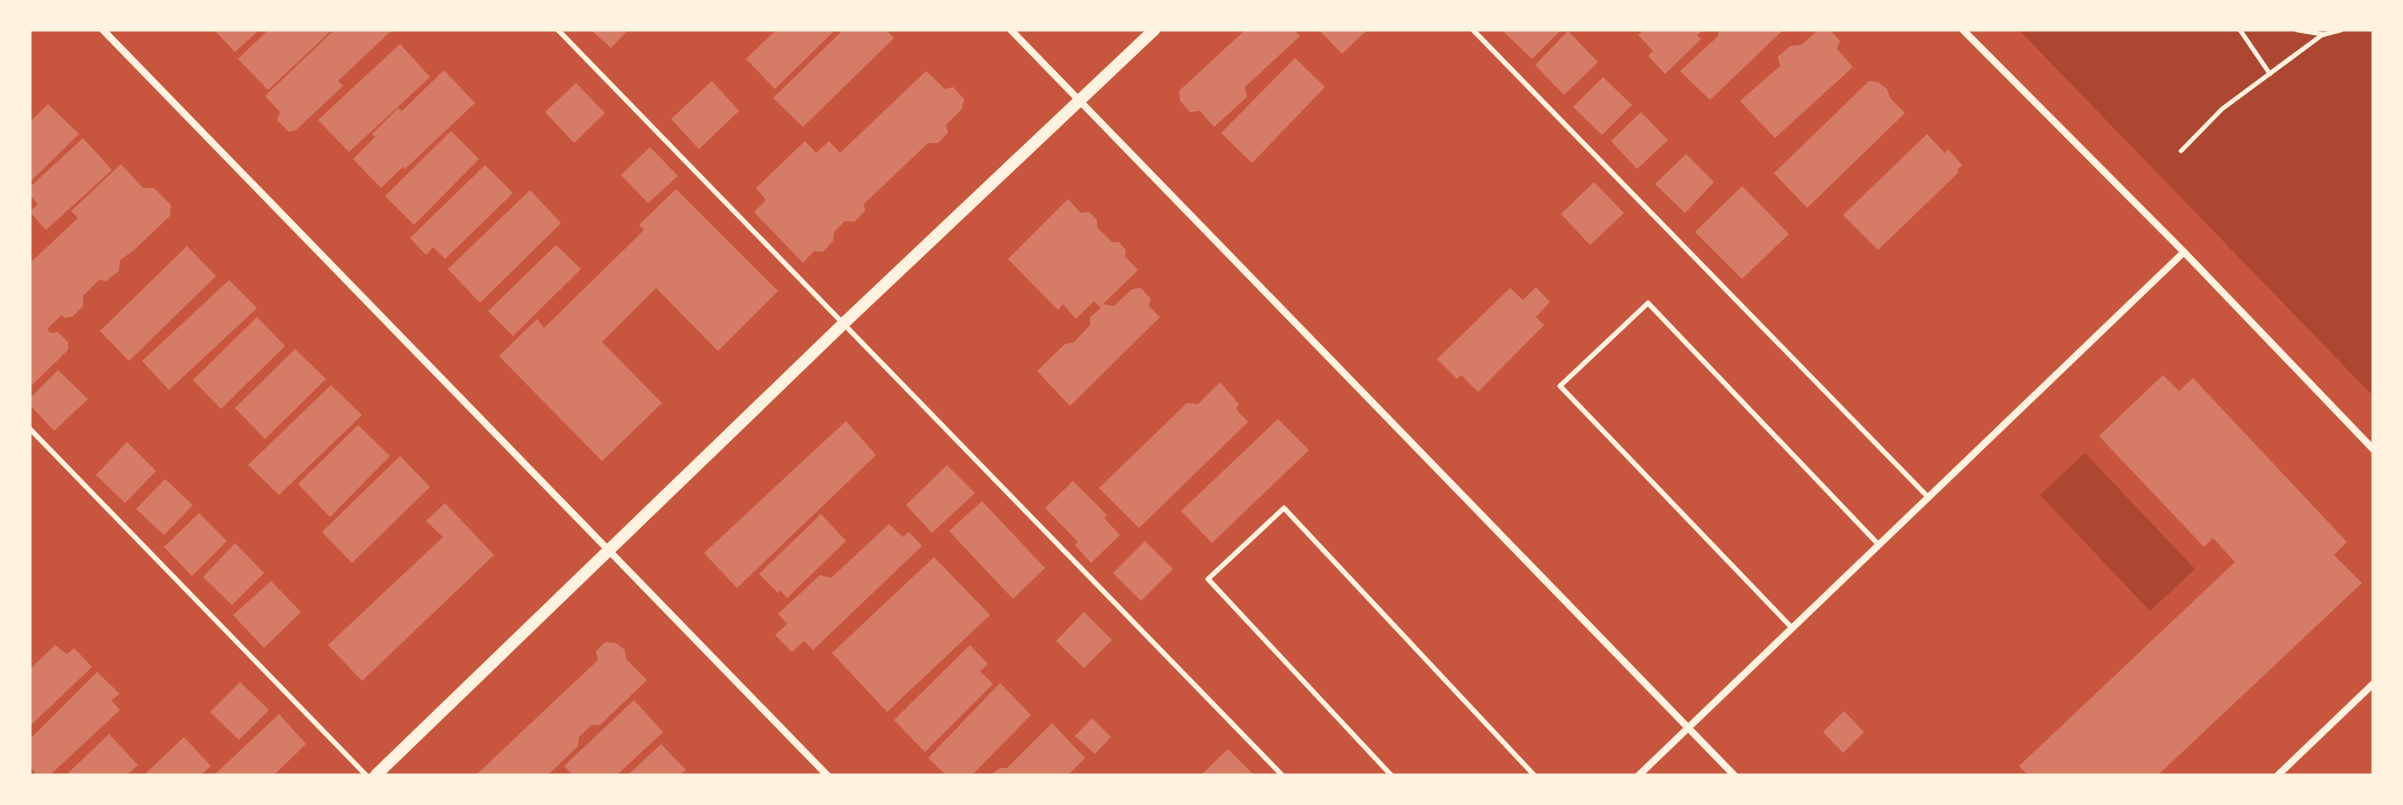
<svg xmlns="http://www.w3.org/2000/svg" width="2403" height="805" viewBox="0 0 2403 805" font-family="'Fira Sans Condensed',sans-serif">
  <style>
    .green { fill: #ae4732 }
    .building { fill: #d67c66 }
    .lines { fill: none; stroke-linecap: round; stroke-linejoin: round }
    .path { stroke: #fff3e0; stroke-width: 4.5 }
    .service { stroke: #fff3e0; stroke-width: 5 }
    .minor { stroke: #fff3e0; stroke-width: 7 }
    .tertiary { stroke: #fff3e0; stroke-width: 12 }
  </style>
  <rect width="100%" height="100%" fill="#c8553d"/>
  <!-- green -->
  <g class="green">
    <polygon points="2019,30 2373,30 2373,396"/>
    <polygon points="2085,453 2195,569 2150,611 2040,495"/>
  </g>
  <!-- building -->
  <g class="building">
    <polygon points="214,30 259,30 235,52"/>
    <polygon points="268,30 332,30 268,90 238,59"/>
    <polygon points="334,30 392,30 338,81 343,86 296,130 289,132 277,120 280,112 265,96"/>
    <polygon points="591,30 628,30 611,48"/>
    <polygon points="776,30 835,30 775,89 746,59"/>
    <polygon points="843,30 886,30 894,38 803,127 773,98"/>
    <polygon points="1245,30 1294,30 1300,36 1245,87 1247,97 1214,127 1200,111 1190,112 1180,101 1179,91"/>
    <polygon points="1319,30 1367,30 1342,54"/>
    <polygon points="1502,30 1561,30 1532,59"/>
    <polygon points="1644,30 1704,30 1697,35 1701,39 1665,74 1648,56 1653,51 1638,35"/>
    <polygon points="1718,30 1783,30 1710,100 1680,71 1718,36"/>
    <polygon points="1818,30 1830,30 1840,41 1837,49 1853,67 1775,138 1740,101 1780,66 1778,57 1790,46 1801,45"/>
    <polygon points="1568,31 1598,62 1564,95 1535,65"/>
    <polygon points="400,44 430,77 349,152 318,120"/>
    <polygon points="1295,58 1325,87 1252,163 1221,133"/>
    <polygon points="444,70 475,103 405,169 403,167 381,188 353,159 375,137 372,134 398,108 402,111"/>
    <polygon points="926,71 945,89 953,87 964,99 962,109 946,125 948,133 938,143 928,143 864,204 865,211 854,222 845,221 834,232 833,241 823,252 814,251 803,263 754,212 766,200 756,188 805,141 816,153 829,141 840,153"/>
    <polygon points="1603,77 1632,105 1602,135 1573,107"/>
    <polygon points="712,81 739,111 699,149 671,119"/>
    <polygon points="1869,81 1878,82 1887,89 1890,98 1905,113 1807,208 1774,173"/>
    <polygon points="576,83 605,113 574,143 545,112"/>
    <polygon points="48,104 79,134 30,182 30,122"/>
    <polygon points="1641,112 1668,140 1637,169 1611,141"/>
    <polygon points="451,131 479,159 414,225 385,196"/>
    <polygon points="1927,134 1945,153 1948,149 1962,165 1957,170 1959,172 1878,250 1843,215"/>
    <polygon points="83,138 112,170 46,230 30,212 38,204 30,195 30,187"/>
    <polygon points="650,147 678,176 648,203 621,175"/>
    <polygon points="1686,154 1714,182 1685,213 1655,184"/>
    <polygon points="121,164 143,188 154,188 171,205 170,216 133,251 120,260 119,271 106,281 99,280 83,296 83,306 72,317 64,318 62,315 47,329 51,333 58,332 68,342 68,350 30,387 30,263 78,218 71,211"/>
    <polygon points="485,165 513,193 445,259 433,247 426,255 410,238"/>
    <polygon points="1594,182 1624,213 1590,245 1561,214"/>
    <polygon points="1742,186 1789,234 1742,279 1695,232"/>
    <polygon points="676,189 778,291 718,351 656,288 602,342 662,403 602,461 499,356 537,319 544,328 644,230 639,225"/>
    <polygon points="530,190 561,223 480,303 448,269"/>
    <polygon points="1068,199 1081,213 1089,212 1097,220 1097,227 1112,242 1119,242 1126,250 1125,256 1138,270 1103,304 1114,306 1132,289 1141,288 1151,299 1149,306 1160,317 1070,406 1037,371 1065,344 1074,342 1090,325 1090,317 1101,308 1094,301 1076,319 1063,304 1058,310 1008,259"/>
    <polygon points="556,245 581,269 513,336 488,311"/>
    <polygon points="187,246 216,276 129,361 100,331"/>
    <polygon points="229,280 257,308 169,390 142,361"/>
    <polygon points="1536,287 1550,302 1536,317 1544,325 1478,392 1461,375 1457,379 1437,359 1510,288 1523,300"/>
    <polygon points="257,317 285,346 221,409 193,380"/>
    <polygon points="295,349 326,379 265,439 235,408"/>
    <polygon points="58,370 88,399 54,431 30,405 30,398"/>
    <polygon points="2163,375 2179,391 2193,378 2347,542 2334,555 2362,583 2158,775 2028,775 2019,766 2235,562 2213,538 2204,547 2099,436"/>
    <polygon points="1220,382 1239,404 1236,409 1248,422 1139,528 1099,488 1187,403 1198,404"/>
    <polygon points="331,385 362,415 279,495 248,465"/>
    <polygon points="1278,419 1309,450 1212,543 1181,511"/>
    <polygon points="846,421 876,455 737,588 704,553"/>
    <polygon points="358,425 390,456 330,517 298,484"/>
    <polygon points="127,442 156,471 125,503 96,475"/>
    <polygon points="400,456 430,487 352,563 322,532"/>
    <polygon points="947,465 975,493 932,533 906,505"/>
    <polygon points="165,479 193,505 164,535 136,509"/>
    <polygon points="1073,481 1107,515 1104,518 1120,535 1091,563 1075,545 1078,542 1045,508"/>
    <polygon points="982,501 1045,568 1013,599 949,531"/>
    <polygon points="445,503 494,555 362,681 328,645 443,537 426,521"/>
    <polygon points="199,513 227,541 192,576 164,547"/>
    <polygon points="821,514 846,541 787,598 780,590 778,593 759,574"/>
    <polygon points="889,524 903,537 909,532 922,546 813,650 804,641 792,652 775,635 787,624 778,614 820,575 831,578"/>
    <polygon points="1145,541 1173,569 1141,601 1113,573"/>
    <polygon points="235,543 264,573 232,605 203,577"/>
    <polygon points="934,557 990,615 887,712 832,653"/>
    <polygon points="271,581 301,612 264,648 233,615"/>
    <polygon points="1084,612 1112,640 1084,668 1056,641"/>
    <polygon points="605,642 616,643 625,650 626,659 647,680 600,725 592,725 579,737 578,746 548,775 476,775 598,660 596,651"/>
    <polygon points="55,645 67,654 74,648 92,667 30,726 30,669"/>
    <polygon points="970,645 988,664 980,671 993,684 925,752 894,720"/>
    <polygon points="97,672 120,694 111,700 120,710 50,775 37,775 30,767 30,739"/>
    <polygon points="240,682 269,710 239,740 210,712"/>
    <polygon points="1000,683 1031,715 972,775 946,775 928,758"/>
    <polygon points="634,700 663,732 617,775 573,775 564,766"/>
    <polygon points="1844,711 1864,732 1843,753 1823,732"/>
    <polygon points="279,714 306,744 274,775 214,775"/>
    <polygon points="1092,718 1111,737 1095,754 1075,736"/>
    <polygon points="1052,723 1085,758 1068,775 991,775 1000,768 1007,768"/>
    <polygon points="109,734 138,765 127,775 66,775"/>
    <polygon points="184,737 211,766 201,775 144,775"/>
    <polygon points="661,744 686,770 680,775 628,775"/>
    <polygon points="1228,749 1254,775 1201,775"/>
  </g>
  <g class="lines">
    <!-- path -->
    <g class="path">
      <polyline points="2240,30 2270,74"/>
      <polyline points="2297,30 2321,34"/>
      <polyline points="2181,151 2222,109 2322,35 2341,30"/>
    </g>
    <!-- service -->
    <g class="service">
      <polyline points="558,30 1282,775"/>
      <polyline points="1473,30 1929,498"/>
      <polyline points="30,429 366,775"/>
      <polyline points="1792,628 1560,386 1648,303 1879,545"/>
      <polyline points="1391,775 1208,579 1284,508 1534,775"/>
    </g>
    <!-- minor -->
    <g class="minor">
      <polyline points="103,30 827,775"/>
      <polyline points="1011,30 1734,775"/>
      <polyline points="1963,30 2184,252 2373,449"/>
      <polyline points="1639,775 2184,252"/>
      <polyline points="2278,775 2373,684"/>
    </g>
    <!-- tertiary -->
    <polyline class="tertiary" points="376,775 843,324 1154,30"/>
  </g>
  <!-- border -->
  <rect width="2403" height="805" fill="none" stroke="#fff3e0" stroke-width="63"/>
</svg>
